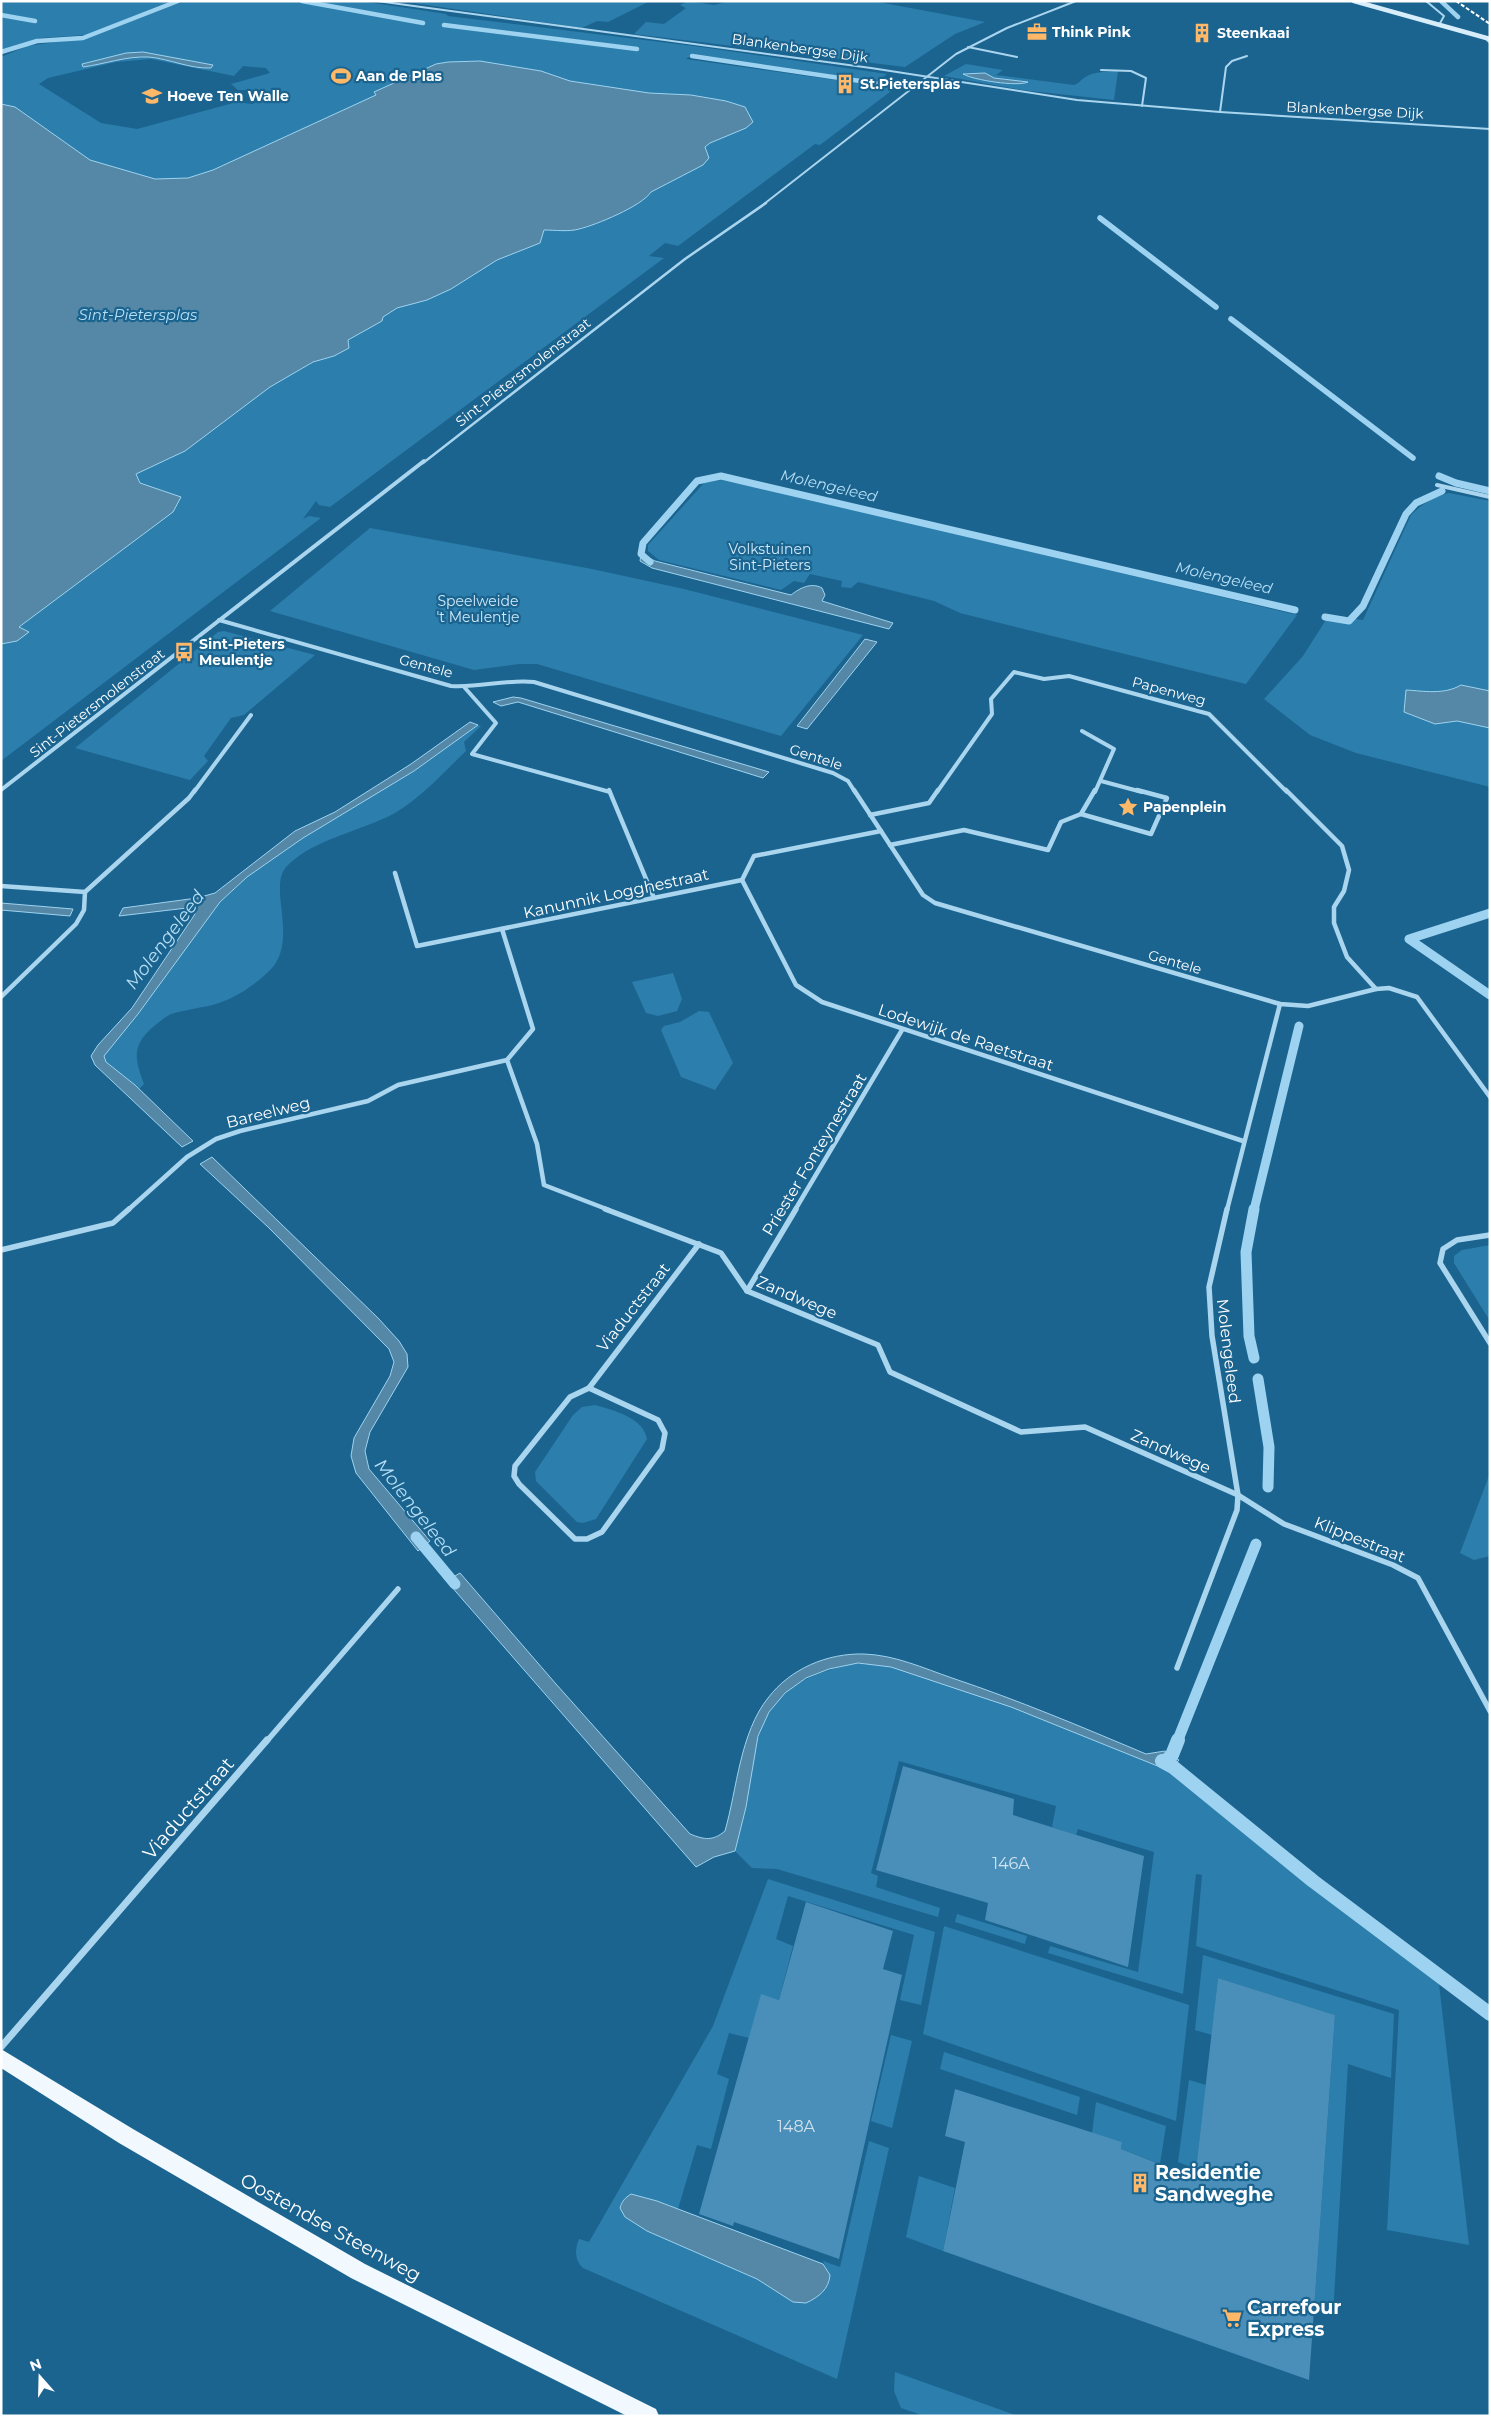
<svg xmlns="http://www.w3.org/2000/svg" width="1491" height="2417" viewBox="0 0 1491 2417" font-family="Montserrat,sans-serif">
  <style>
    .green { fill: #2c7eac; fill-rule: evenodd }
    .water { fill: #5588a6; stroke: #9dd3f0 }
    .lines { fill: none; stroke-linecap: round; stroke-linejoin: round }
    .stream-far5 { stroke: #9dd3f0; stroke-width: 4.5 }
    .stream-far4 { stroke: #9dd3f0; stroke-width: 5.5 }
    .stream-far3 { stroke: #9dd3f0; stroke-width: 7 }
    .stream-far2 { stroke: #9dd3f0; stroke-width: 9 }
    .stream-far1 { stroke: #9dd3f0; stroke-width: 11 }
    .stream { stroke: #9dd3f0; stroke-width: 14 }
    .building { fill: #498fb9 }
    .minor-far5 { stroke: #aad5ee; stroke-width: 2 }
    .minor-far4 { stroke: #aad5ee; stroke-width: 2.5 }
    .minor-far3 { stroke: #aad5ee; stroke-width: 4 }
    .minor-far2 { stroke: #aad5ee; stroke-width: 4.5 }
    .minor-far1 { stroke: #aad5ee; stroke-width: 5.5 }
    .minor { stroke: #aad5ee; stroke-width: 7 }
    .secondary { stroke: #d7edfa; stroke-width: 4.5 }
    .primary { fill: #f1f9ff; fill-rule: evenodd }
    .rail { stroke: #fff; stroke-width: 2; stroke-dasharray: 4 2; stroke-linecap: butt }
    .labels { text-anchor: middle; stroke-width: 4.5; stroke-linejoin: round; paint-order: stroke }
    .far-poi-label { font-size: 14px; font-weight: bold; fill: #fff; stroke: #1b6490; text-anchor: start }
    .far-street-label { font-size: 14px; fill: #fff; stroke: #1b6490 }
    .far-park-label { font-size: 14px; fill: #d0ebfa; stroke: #1b6490 }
    .far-water-label { font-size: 15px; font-style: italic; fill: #b6dff5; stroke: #1b6490 }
    .street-label { font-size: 16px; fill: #fff; stroke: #1b6490 }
    .near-number-label { font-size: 16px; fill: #d2e3ee }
    .water-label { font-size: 18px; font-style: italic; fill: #b6dff5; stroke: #1b6490 }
    .near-street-label { font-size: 19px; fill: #fff; stroke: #1b6490 }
    .near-poi-label { font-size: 19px; font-weight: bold; fill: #fff; stroke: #1b6490; text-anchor: start }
  </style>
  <rect width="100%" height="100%" fill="#1b6490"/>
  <!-- green -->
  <g class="green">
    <polygon points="1,1 168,1 169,2 86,35 40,38 1,50 1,17 26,21 33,19 1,13"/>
    <path d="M 184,1 L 361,1 L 446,14 L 448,16 L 701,47 L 887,74 L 877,82 L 692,55 L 686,59 L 879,86 L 887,83 L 899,85 L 820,145 L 815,144 L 678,246 L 665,243 L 649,256 L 664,258 L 330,507 L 319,505 L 316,501 L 303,519 L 309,516 L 321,518 L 1,761 L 1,57 L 27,46 L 91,37 ZM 151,59 L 234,76 L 243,66 L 266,68 L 270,73 L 231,84 L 238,90 L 261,90 L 268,94 L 265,99 L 252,104 L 237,102 L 137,129 L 101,123 L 39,84 L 48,78 L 116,62 Z"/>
    <polygon points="400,1 650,1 608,22 597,21 582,28"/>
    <polygon points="688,1 714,5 730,1 873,1 985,22 955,34 905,67 634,34 646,22 664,24 686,8 680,5"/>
    <path d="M 966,64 L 1003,70 L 996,75 L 1074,85 C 1079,83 1080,81 1084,78 C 1093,71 1107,72 1118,71 L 1114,100 L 1022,90 L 944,76 Z"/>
    <polygon points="721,480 797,496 1297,615 1246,684 960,613 934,601 858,582 851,588 841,587 842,581 810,574 804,583 794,581 781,590 659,560 648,551 648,545 704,483"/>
    <path d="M 1449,493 L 1490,501 L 1490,787 L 1356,753 L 1310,735 L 1264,699 L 1303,656 L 1329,615 L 1363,620 L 1411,515 C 1423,503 1433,497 1449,493 Z"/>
    <polygon points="370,528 592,569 684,589 863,635 781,736 537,664 519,664 474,670 270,611"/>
    <polygon points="224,631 315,655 244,715 231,718 204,756 208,761 190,780 75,748 218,632"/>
    <path d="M 478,725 L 481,726 L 464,742 L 466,751 C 444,772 422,797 395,813 C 360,832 315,838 287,866 C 266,887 302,943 267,973 C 253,986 238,996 219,1003 C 204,1008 187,1009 171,1014 C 165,1017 158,1023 153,1027 C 131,1046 135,1060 144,1084 L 139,1089 L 106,1062 L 104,1056 L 111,1045 L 220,902 L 247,877 L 303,838 L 414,771 Z"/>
    <polygon points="673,973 682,999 677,1011 658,1016 646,1013 632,982"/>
    <polygon points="699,1011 709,1012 733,1063 715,1090 681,1077 661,1030 664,1026 680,1022"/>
    <polygon points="1490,1245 1490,1321 1454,1263 1454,1256 1462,1250"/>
    <path d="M 595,1405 C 613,1410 644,1418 647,1439 L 596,1519 L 583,1523 L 577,1522 L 536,1481 L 535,1472 L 573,1415 L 582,1407 Z"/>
    <polygon points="1490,1473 1490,1556 1474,1560 1460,1553"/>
    <path d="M 858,1663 L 891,1667 L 1011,1707 L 1165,1769 L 1173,1767 L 1438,1975 L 1469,2245 L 1387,2230 L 1399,2010 L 1196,1946 L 1202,1875 L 1196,1874 L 1183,1994 L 1048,1953 L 1050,1946 L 1138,1972 L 1154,1852 L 1078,1829 L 1076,1835 L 1052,1827 L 1056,1806 L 899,1761 L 871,1873 L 878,1876 L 876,1887 L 940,1908 L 938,1917 L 777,1869 L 752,1868 L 735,1851 C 738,1836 743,1821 746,1806 C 751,1783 751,1757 759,1735 C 775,1687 812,1672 858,1663 Z"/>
    <path d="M 768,1879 L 935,1932 L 921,2005 L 900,2000 L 914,1935 L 788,1896 L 776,1939 L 793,1946 L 779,2000 L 761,1995 L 749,2038 L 729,2033 L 717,2074 L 729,2079 L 711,2149 L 697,2145 L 678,2209 L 636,2195 L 621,2205 L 620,2208 L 625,2217 L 647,2231 L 757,2279 L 793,2302 L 806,2303 L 827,2286 L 830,2278 L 823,2261 L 840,2267 L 869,2141 L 889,2148 L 837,2379 L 583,2268 C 574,2259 575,2249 579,2239 L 589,2242 L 713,2026 Z"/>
    <polygon points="957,1914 1027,1936 1025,1944 955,1922"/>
    <polygon points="944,1926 1189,2005 1176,2121 923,2034"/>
    <polygon points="1203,1955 1394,2014 1391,2078 1348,2064 1333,2315 1314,2309 1335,2015 1218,1978 1212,2035 1195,2030"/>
    <polygon points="891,2035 912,2041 892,2128 871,2121"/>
    <polygon points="944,2052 1080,2097 1077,2115 940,2069"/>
    <polygon points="1189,2080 1206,2085 1196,2169 1178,2162"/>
    <polygon points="1096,2102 1166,2126 1160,2164 1121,2149 1122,2142 1092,2133"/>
    <polygon points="919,2176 955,2188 943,2251 906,2237"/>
    <polygon points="895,2372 1018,2416 924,2416 901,2408 894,2391"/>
  </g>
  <!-- water -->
  <g class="water">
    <path d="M 143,52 L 213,65 L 211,68 C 190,69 170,59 149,57 C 126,56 105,64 83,67 L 82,64 L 126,53 Z"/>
    <path d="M 480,61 L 541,71 L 570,81 L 649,93 L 691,95 L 726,101 L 745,107 L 753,122 L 746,128 L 710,143 L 705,147 L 709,158 L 703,165 L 651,192 C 642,206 596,225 579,229 C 569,232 555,230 544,230 L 540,243 L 497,260 L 451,289 L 427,300 L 397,308 L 383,317 L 382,321 L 348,340 L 349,348 L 334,356 L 313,362 L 270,387 L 185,451 L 136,474 L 140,483 L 181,497 L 173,512 L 19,627 L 29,632 L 17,641 L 1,644 L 1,104 L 15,107 L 90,160 L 155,179 L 188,178 L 213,170 L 376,95 L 374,92 L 436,64 L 448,62 Z"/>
    <path d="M 985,73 L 994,78 L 1028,82 C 1018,87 973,80 963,74 Z"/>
    <path d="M 641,554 L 655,561 L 791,595 C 800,588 811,582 822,588 L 825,595 L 822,601 L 893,623 L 889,629 L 652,568 L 640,561 Z"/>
    <polygon points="865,639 877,642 807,729 797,726"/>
    <path d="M 1461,685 L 1490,691 L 1490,728 L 1457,721 L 1435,724 L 1404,712 L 1406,690 C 1424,691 1444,695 1461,685 Z"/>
    <polygon points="513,697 521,698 769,772 763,778 518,702 501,706 493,702"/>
    <polygon points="470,722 478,725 414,771 303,838 247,877 220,902 138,1014 104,1056 106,1062 135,1085 193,1141 182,1147 95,1065 91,1056 98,1045 132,1008 195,914 193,910 187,908 119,916 123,908 197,898 215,893 295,831 335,812 411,764"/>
    <polygon points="1,903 73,909 70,916 1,910"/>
    <polygon points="212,1157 378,1318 399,1341 407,1354 408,1367 370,1432 365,1451 369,1469 430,1541 418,1551 356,1473 351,1456 354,1438 390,1376 394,1362 389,1349 268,1227 200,1164"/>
    <path d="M 450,1571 L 455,1576 L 460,1573 L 556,1684 L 690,1834 C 705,1840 713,1841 725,1831 C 737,1789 740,1733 768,1698 C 790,1669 827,1653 864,1654 C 895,1655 923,1668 952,1678 C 1018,1700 1082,1727 1146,1754 L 1165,1751 L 1179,1760 L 1173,1767 L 1165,1769 L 1011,1707 L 891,1667 L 858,1663 L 829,1669 L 806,1678 L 785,1693 L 769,1712 L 758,1736 L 746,1807 L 735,1851 L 714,1857 L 696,1867 L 443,1577 Z"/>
    <path d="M 631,2194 L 657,2201 L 823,2264 L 830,2275 C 829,2289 819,2297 806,2303 L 793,2302 L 757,2279 L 647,2231 L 625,2217 L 620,2208 C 622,2201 625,2198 631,2194 Z"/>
  </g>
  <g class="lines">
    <!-- stream-far5 -->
    <g class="stream-far5">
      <polyline points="302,1 423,23"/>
      <polyline points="1441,1 1458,17"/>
      <polyline points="1,15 35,21"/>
      <polyline points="444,25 637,49"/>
      <polyline points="1,52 37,41 83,38 178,1"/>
      <polyline points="692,56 887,85"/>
    </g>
    <!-- stream-far4 -->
    <g class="stream-far4">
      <polyline points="1100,218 1216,307"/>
      <polyline points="1231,319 1413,458"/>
    </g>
    <!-- stream-far3 -->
    <g class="stream-far3">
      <polyline points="1439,476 1456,483 1490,491"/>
      <polyline points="650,562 641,554 643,543 697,481 721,476 1295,610"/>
      <polyline points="1325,617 1349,621 1363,606 1406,514 1416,503 1442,491"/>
    </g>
    <!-- stream-far2 -->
    <g class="stream-far2">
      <polyline points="1490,913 1409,939 1490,995"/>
      <polyline points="1254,1210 1299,1026"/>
    </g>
    <!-- stream-far1 -->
    <g class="stream-far1">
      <polyline points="1254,1358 1249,1336 1246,1252 1254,1209"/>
      <polyline points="1258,1379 1269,1447 1268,1487"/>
      <polyline points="416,1537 455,1584"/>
      <polyline points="1177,1742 1256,1544"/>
    </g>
    <!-- stream -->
    <g class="stream">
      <polyline points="1162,1761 1173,1767 1313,1881 1490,2014"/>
      <polyline points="1165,1762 1172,1755 1178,1740"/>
    </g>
  </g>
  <!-- building -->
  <g class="building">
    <polygon points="903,1766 1014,1799 1013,1815 1144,1856 1128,1967 985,1920 988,1903 876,1870"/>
    <polygon points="806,1902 893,1931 883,1969 902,1975 839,2259 734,2222 733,2226 699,2214 761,1994 779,2000"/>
    <polygon points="1218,1978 1335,2015 1309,2380 943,2251 965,2142 945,2136 955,2089 1122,2142 1121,2149 1195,2178"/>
  </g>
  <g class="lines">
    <!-- minor-far5 -->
    <g class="minor-far5">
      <polyline points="377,1 871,68 1077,100 1220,112 1490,129"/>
      <polyline points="1426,1 1444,16 1439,25"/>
      <polyline points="1484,37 1490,43"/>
      <polyline points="968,47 1017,57"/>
      <polyline points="1101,70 1131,71 1146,78 1142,106"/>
      <polyline points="1220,112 1226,67 1232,61 1247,56"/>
      <polyline points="764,204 956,54 1007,28 1076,1"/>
    </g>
    <!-- minor-far4 -->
    <polyline class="minor-far4" points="423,463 685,259 766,203"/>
    <!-- minor-far3 -->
    <g class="minor-far3">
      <polyline points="1437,485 1490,497"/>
      <path d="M 219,620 L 451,686 C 479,688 506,679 534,682 L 833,773 L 848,781 L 855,792"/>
      <polyline points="465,688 496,723 472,754 610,792"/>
      <polyline points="1082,731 1114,749 1095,792"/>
      <polyline points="1101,781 1142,792"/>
      <polyline points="1,790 424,461"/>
      <polyline points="194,792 251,715"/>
      <polyline points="937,792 992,714 991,699 1014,672 1044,679 1069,676 1209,714 1287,792"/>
    </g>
    <!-- minor-far2 -->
    <g class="minor-far2">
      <polyline points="609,790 654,898"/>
      <polyline points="854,790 923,895 935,903 1280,1004 1308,1006 1376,989"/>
      <polyline points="1286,790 1342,846 1349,870 1344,891 1334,907 1334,923 1347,957 1376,989 1389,988 1417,997 1490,1097"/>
      <polyline points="1081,814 1151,834 1167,798 1137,790"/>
      <polyline points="870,815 929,803 938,790"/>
      <polyline points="890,845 964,830 1048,850 1061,822 1081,814 1095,790"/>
      <polyline points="395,873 417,946 742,880 754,856 881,831"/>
      <polyline points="742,880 796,985 822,1002 1243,1141"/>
      <polyline points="1,886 85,892 84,910 76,924 1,997"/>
      <polyline points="85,892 189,798 195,790"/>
      <polyline points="502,929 533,1029 507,1060 537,1144 544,1185 609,1210"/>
      <polyline points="128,1210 187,1157 216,1139 240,1131 368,1101 398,1085 507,1060"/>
      <polyline points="795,1210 902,1030"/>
      <polyline points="1227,1210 1280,1004"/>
    </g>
    <!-- minor-far1 -->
    <g class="minor-far1">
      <polyline points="605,1209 721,1253 747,1291 878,1345 890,1372 1021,1432 1085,1427 1238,1495 1284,1524 1393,1565 1418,1578 1490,1711"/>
      <polyline points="1490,1235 1457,1240 1443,1249 1440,1263 1490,1343"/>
      <polyline points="1,1250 113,1223 129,1209"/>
      <polyline points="747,1291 796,1209"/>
      <polygon points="589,1388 658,1420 665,1433 662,1449 602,1532 587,1539 575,1539 519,1484 514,1476 515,1466 570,1397"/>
      <polyline points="589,1388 699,1244"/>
      <polyline points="1177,1668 1237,1510 1238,1495 1212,1336 1209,1287 1227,1209"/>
      <polyline points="266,1742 398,1589"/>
    </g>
    <!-- minor -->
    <polyline class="minor" points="1,2047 267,1740"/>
    <!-- secondary -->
    <polyline class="secondary" points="1354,1 1490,39"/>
    <!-- primary -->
    <polygon class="primary" points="1,2049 133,2129 365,2264 656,2409 659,2416 627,2416 351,2278 119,2143 1,2068"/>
    <!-- rail -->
    <polyline class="rail" points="1456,1 1490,24"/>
  </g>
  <!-- icons -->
  <defs>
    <symbol id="office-bare" viewBox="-9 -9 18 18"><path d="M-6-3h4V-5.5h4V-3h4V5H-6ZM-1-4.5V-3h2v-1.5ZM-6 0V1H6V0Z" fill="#ffb768" stroke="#1b6490" stroke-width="2.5" paint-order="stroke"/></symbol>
    <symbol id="building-bare" viewBox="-9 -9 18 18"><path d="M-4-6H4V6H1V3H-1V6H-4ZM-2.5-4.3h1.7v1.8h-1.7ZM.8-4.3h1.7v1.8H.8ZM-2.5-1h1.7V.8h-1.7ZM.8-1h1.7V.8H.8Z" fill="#ffb768" stroke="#1b6490" stroke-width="2.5" paint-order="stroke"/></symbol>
    <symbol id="stadium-bare" viewBox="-9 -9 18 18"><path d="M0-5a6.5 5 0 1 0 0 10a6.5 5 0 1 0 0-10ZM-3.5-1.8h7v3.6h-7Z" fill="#ffb768" stroke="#1b6490" stroke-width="2.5" paint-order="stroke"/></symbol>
    <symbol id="school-bare" viewBox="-9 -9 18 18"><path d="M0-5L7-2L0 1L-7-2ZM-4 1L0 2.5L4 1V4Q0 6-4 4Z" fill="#ffb768" stroke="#1b6490" stroke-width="2.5" paint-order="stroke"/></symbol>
    <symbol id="bus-bare" viewBox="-9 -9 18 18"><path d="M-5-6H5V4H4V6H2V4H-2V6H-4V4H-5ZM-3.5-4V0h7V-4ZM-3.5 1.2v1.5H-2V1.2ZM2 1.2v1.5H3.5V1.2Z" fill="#ffb768" stroke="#1b6490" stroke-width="2.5" paint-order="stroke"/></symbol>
    <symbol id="sight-bare" viewBox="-9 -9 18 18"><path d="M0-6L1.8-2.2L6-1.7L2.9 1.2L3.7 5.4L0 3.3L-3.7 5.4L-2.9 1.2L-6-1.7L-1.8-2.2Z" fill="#ffb768" stroke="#1b6490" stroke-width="2.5" paint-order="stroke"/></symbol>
    <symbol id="supermarket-bare" viewBox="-9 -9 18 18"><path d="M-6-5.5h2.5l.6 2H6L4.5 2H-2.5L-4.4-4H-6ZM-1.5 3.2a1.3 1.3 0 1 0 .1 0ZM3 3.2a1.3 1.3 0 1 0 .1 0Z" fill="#ffb768" stroke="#1b6490" stroke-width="2.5" paint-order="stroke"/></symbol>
  </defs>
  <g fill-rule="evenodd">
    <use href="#office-bare" x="1023" y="18" width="28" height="28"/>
    <use href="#building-bare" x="1188" y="19" width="28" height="28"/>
    <use href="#stadium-bare" x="327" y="62" width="28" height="28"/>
    <use href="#building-bare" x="831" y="70" width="28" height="28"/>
    <use href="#school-bare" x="138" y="82" width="28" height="28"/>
    <use href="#bus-bare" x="170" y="638" width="28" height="28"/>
    <use href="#sight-bare" x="1114" y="793" width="28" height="28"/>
    <use href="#building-bare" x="1126" y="2169" width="28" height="28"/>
    <use href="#supermarket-bare" x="1218" y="2304" width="28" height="28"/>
  </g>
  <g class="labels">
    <!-- far-poi labels -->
    <g class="far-poi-label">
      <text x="1052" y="37">Think Pink</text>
      <text x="1217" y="38">Steenkaai</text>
      <text x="356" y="81">Aan de Plas</text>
      <text x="860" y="89">St.Pietersplas</text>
      <text x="167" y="101">Hoeve Ten Walle</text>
      <text x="199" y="649">Sint-Pieters<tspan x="199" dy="16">Meulentje</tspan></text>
      <text x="1143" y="812">Papenplein</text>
    </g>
    <!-- far-street labels -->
    <g class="far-street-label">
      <text transform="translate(800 48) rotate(8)" y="5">Blankenbergse Dijk</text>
      <text transform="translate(1355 110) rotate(3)" y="5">Blankenbergse Dijk</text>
      <text transform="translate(523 372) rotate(-38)" y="5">Sint-Pietersmolenstraat</text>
      <text transform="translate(426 666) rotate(15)" y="5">Gentele</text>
      <text transform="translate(1169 691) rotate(15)" y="5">Papenweg</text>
      <text transform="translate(97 703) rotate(-38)" y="5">Sint-Pietersmolenstraat</text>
      <text transform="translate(816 757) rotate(18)" y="5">Gentele</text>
      <text transform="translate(1175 962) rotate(16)" y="5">Gentele</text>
    </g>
    <!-- far-park labels -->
    <g class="far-park-label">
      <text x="770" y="554">Volkstuinen<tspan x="770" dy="16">Sint-Pieters</tspan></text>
      <text x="478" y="606">Speelweide<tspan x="478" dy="16">'t Meulentje</tspan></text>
    </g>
    <!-- far-water labels -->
    <g class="far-water-label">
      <text x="138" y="320">Sint-Pietersplas</text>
      <text transform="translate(829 486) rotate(13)" y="5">Molengeleed</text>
      <text transform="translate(1224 578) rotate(13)" y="5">Molengeleed</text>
    </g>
    <!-- street labels -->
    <g class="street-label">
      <text transform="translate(616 893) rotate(-12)" y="6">Kanunnik Logghestraat</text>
      <text transform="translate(966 1037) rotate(18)" y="6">Lodewijk de Raetstraat</text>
      <text transform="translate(268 1112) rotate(-14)" y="6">Bareelweg</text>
      <text transform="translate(814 1154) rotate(-59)" y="6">Priester Fonteynestraat</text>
      <text transform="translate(797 1297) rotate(23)" y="6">Zandwege</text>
      <text transform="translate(633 1307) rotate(-52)" y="6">Viaductstraat</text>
      <text transform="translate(1229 1351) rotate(83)" y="6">Molengeleed</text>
      <text transform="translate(1171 1451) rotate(24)" y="6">Zandwege</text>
      <text transform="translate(1360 1539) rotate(22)" y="6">Klippestraat</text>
    </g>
    <!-- near-number labels -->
    <g class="near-number-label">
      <text x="1011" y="1869">146A</text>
      <text x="796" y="2132">148A</text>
    </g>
    <!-- water labels -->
    <g class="water-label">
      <text transform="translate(165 940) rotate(-53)" y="6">Molengeleed</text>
      <text transform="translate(415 1508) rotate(52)" y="6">Molengeleed</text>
    </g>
    <!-- near-street labels -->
    <g class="near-street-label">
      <text transform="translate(188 1808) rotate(-49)" y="7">Viaductstraat</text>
      <text transform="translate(331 2227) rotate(29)" y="7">Oostendse Steenweg</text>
    </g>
    <!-- near-poi labels -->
    <g class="near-poi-label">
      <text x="1155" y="2179">Residentie<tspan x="1155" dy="22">Sandweghe</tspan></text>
      <text x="1247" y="2314">Carrefour<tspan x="1247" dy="22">Express</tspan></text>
    </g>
  </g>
  <!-- border -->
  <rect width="1491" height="2417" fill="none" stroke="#ffffff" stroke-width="5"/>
  <!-- north arrow -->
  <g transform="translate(40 2377) rotate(340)" stroke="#1b6490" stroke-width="4" paint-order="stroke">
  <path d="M0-4L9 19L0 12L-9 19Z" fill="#ffffff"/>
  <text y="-8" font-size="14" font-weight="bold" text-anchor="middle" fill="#ffffff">N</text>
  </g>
</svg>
